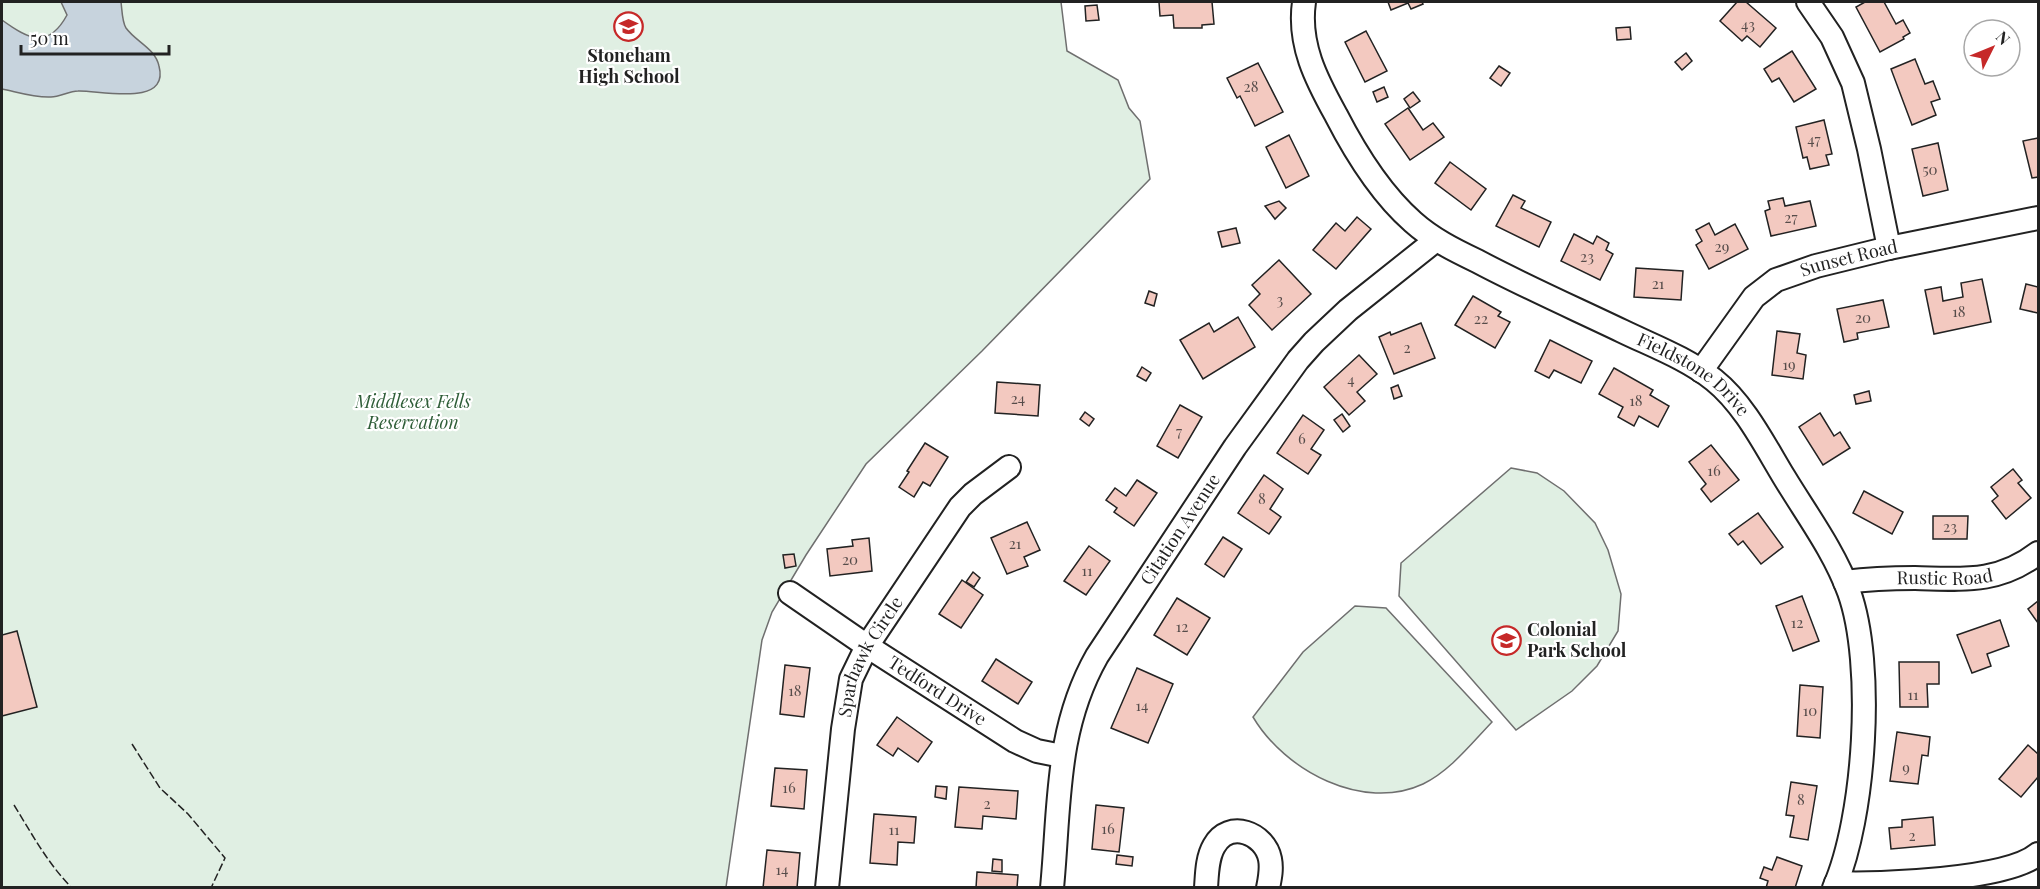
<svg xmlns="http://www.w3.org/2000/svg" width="2040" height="889" viewBox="0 0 2040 889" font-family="'Playfair Display',serif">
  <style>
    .green { fill: #e0efe3; stroke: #6f6f6f; stroke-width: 1.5 }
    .water { fill: #c7d3dd; stroke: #6f6f6f; stroke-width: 1.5 }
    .building { fill: #f3c9c0; stroke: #222; stroke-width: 1.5 }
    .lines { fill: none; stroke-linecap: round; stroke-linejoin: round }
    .minor-casing { stroke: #222; stroke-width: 26 }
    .minor { stroke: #fff; stroke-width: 22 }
    .fence { stroke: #222; stroke-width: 1.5; stroke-dasharray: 8 3; stroke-linecap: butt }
    .labels { text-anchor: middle; stroke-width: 4.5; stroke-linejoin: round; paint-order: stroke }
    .number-label { font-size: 15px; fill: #564c4a }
    .poi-label { font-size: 18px; font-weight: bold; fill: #222; stroke: #fff }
    .street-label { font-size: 18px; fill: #222; stroke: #fff }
    .park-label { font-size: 18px; font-style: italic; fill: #2f5e38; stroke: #fff }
  </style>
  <rect width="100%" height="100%" fill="#fff"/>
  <!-- green -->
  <g class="green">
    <polygon points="2,2 1061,2 1067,51 1118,80 1129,108 1140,121 1150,179 982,351 866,464 806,555 772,612 762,640 726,887 2,888"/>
    <polygon points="1511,468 1537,473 1564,491 1595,523 1608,550 1621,594 1618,631 1597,666 1572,691 1516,730 1399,596 1401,563"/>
    <path d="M 1355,606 L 1386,608 L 1492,722 C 1471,744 1450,771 1423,784 C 1363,812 1285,771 1253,717 L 1303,652 Z"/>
  </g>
  <!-- water -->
  <path class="water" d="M 61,2 L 121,2 C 122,9 122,22 126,28 C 136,42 155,48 159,66 C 170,108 99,90 78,91 C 69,91 60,97 51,97 C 35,98 17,92 2,89 L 2,20 C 28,39 48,50 67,15 Z"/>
  <!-- building -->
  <g class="building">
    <polygon points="1159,2 1212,2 1214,24 1202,25 1202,28 1174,28 1173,15 1160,16"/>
    <polygon points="1388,2 1422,2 1423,4 1411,9 1408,3 1391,10"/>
    <polygon points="1737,2 1746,2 1776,28 1760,47 1747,36 1742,41 1720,21"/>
    <polygon points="1865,2 1884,2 1896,24 1903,20 1910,33 1903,37 1904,39 1880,52 1856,7"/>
    <polygon points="1097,5 1099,20 1086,21 1085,6"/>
    <polygon points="1630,27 1631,39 1617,40 1616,28"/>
    <polygon points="1366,31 1387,71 1365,82 1345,42"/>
    <polygon points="1792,51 1816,89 1794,102 1779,78 1772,82 1764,69"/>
    <polygon points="1686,53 1692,61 1682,70 1675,62"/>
    <polygon points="1915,59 1925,84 1933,81 1940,99 1931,102 1936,115 1912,125 1891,69"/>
    <polygon points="1258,63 1283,112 1255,126 1240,96 1237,98 1227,78"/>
    <polygon points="1499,66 1510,73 1501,86 1490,78"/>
    <polygon points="1384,87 1388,97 1377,102 1373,92"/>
    <polygon points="1413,92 1420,101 1410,108 1404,99"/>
    <polygon points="1408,108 1423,130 1433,123 1444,137 1410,160 1385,124"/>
    <polygon points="1824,120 1832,154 1826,155 1829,165 1810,169 1807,157 1803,158 1796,127"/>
    <polygon points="1289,135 1309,176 1286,188 1266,147"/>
    <polygon points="2038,138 2038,177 2032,178 2023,141"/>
    <polygon points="1938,143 1948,190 1923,196 1912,149"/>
    <polygon points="1450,162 1486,189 1471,210 1435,183"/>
    <polygon points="1513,195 1525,201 1521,208 1551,222 1539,247 1496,226"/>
    <polygon points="1783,198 1785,206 1810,201 1816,226 1771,236 1765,211 1770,209 1768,201"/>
    <polygon points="1279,201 1286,208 1275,219 1265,206"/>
    <polygon points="1357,217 1371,229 1336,269 1313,250 1336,223 1345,231"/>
    <polygon points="1709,223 1715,235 1735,224 1748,249 1709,269 1696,245 1702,241 1696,230"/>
    <polygon points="1236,228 1240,243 1222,247 1218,232"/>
    <polygon points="1574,234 1593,244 1597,236 1609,243 1606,250 1613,254 1600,280 1561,261"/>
    <polygon points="1279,260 1311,294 1272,330 1249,305 1260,294 1252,285"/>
    <polygon points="1636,268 1683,271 1681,300 1634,297"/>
    <polygon points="1982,279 1991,322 1934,334 1925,290 1941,287 1943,301 1963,297 1961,283"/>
    <polygon points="2026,284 2038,287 2038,313 2020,309"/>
    <polygon points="1149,291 1157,294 1154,306 1145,303"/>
    <polygon points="1473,296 1501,312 1498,316 1510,322 1495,348 1455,325"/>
    <polygon points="1883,300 1889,327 1857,333 1858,339 1844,342 1837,309"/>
    <polygon points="1238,317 1255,347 1203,379 1180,340 1209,323 1214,332"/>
    <polygon points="1421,323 1435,358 1394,374 1379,337 1390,332 1391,335"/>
    <polygon points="1777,331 1800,334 1797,353 1806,355 1803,379 1772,375"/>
    <polygon points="1550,340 1592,361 1581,383 1554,370 1549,378 1535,371"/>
    <polygon points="1359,355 1377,374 1357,392 1365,401 1349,415 1324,387"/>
    <polygon points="1142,367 1151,373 1146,381 1137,376"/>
    <polygon points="1614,368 1653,390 1650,395 1669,406 1658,427 1639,416 1634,426 1618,417 1623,407 1599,394"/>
    <polygon points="997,382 1040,385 1038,416 995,413"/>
    <polygon points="1398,385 1402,396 1394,399 1391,388"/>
    <polygon points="1869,391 1871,401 1856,404 1854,395"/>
    <polygon points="1180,405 1202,417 1178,458 1157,446"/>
    <polygon points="1085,412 1094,419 1089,426 1080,419"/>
    <polygon points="1820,413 1834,436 1840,432 1850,448 1823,465 1799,427"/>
    <polygon points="1342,414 1350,426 1343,432 1334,420"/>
    <polygon points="1303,415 1324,430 1311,449 1321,455 1308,474 1277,453"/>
    <polygon points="925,443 948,457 930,486 923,482 914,497 899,487 909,472 907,471"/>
    <polygon points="1711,445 1739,480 1711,502 1701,489 1706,484 1689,462"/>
    <polygon points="2013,469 2022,480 2018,483 2031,498 2006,519 1992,501 1998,496 1991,487"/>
    <polygon points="1264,475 1283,489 1270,509 1281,517 1269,534 1238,513"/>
    <polygon points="1137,480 1157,493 1134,526 1114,512 1117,508 1106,500 1115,488 1126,496"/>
    <polygon points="1864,491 1903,512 1892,534 1853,513"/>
    <polygon points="1758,513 1783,547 1761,564 1743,541 1738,545 1729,534"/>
    <polygon points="1933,516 1968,516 1967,539 1933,539"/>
    <polygon points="1027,522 1040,550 1024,557 1028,566 1007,574 991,538"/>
    <polygon points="1223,537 1242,549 1224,577 1205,564"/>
    <polygon points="869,538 872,571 830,576 827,549 853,546 852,540"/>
    <polygon points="1089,546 1110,561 1086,595 1064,581"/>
    <polygon points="794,554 796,566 785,568 783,555"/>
    <polygon points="973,572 980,578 974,587 966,582"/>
    <polygon points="962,580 983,595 961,628 939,614"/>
    <polygon points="1802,596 1819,641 1793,651 1776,606"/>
    <polygon points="1177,598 1210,618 1187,655 1154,635"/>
    <polygon points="2038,601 2038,623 2028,609"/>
    <polygon points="2000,620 2009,646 1987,654 1991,666 1972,673 1957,635"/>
    <polygon points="17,631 37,707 2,716 2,635"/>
    <polygon points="996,659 1032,682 1018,704 982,681"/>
    <polygon points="1899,662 1939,662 1939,684 1927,684 1928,707 1900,707"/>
    <polygon points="785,665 810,668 804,717 780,714"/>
    <polygon points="1137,668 1173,684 1148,743 1111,728"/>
    <polygon points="1800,685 1823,687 1820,738 1797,736"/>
    <polygon points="897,717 932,742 918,762 898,748 893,756 877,745"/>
    <polygon points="1897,732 1930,737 1928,756 1922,755 1918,784 1890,781"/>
    <polygon points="2028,745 2038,754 2038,777 2021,797 1999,779"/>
    <polygon points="775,768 807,770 804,809 771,806"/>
    <polygon points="1791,782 1817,786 1808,840 1790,837 1794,816 1786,815"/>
    <polygon points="936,786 947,787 946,799 935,797"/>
    <polygon points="959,787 1018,791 1016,819 983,816 982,829 955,827"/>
    <polygon points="1096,805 1124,808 1119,852 1092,849"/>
    <polygon points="874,814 916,817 914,843 898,842 897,865 870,863"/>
    <polygon points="1933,817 1935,845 1891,849 1889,828 1902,827 1902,820"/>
    <polygon points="767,850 800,853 797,888 763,888"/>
    <polygon points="1117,855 1133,857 1132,866 1116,864"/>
    <polygon points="1777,857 1802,866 1795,888 1766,888 1768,881 1760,878 1764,867 1772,870"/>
    <polygon points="993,859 1002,860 1002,872 992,871"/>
    <polygon points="977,872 1018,875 1017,888 976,888"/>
  </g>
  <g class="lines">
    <defs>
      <g id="minor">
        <path id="s1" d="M 1304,2 C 1298,44 1316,79 1336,115 C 1356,154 1380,193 1413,222 C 1432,239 1454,250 1477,261 C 1524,286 1574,308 1622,331 C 1653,346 1686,358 1714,380 C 1744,404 1764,444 1784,477 C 1807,515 1834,551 1849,592 C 1875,664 1865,818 1834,888"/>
        <polyline points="1808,2 1832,37 1853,83 1869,149 1889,248"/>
        <path id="s2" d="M 1701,371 L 1754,297 L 1776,280 L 1816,266 L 1889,248 L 2038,218"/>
        <path id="s3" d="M 1845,582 C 1868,579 1891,578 1915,578 C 1962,579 1998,584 2038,553"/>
        <path id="s4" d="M 790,593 L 867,646 L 1015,741 L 1037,751 L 1062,756"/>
        <path d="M 1836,883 C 1879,885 2007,880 2038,854"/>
        <path id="s5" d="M 827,888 L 843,729 L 851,679 L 867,646 L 960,507 L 973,494 L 1009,467"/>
        <path id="s6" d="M 1052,888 C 1060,805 1055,730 1097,656 L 1235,447 L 1298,360 L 1314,342 L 1348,310 L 1436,240"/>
        <path d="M 1206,888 C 1207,874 1207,858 1214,846 C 1229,819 1265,833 1270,859 C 1272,869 1270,878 1268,888"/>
      </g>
    </defs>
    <!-- minor casing -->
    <use href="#minor" class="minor-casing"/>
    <!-- minor -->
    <use href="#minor" class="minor"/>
    <!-- fence -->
    <g class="fence">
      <polyline points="132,744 160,788 188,814 225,858 211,888"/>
      <path d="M 14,805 C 32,834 48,864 72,888"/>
    </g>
  </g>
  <!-- icons -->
  <defs>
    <symbol id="school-ring" viewBox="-11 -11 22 22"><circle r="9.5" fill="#fff" stroke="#c62828" stroke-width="1.5"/><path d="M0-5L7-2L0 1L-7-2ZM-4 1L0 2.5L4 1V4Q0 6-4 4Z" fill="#c62828"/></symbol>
  </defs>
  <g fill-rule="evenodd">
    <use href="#school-ring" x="612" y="10" width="33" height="33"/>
    <use href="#school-ring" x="1490" y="624" width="33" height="33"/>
  </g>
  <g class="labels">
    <!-- number labels -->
    <g class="number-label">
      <text x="1748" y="30">43</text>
      <text x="1251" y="92">28</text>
      <text x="1814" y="145">47</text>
      <text x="1930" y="175">50</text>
      <text x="1791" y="223">27</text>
      <text x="1722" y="252">29</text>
      <text x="1587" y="262">23</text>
      <text x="1658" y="289">21</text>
      <text x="1280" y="305">3</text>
      <text x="1959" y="317">18</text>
      <text x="1863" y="323">20</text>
      <text x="1481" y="324">22</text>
      <text x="1407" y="353">2</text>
      <text x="1789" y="370">19</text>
      <text x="1351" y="385">4</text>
      <text x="1018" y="404">24</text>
      <text x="1636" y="406">18</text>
      <text x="1179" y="437">7</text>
      <text x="1302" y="444">6</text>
      <text x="1714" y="476">16</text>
      <text x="1262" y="504">8</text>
      <text x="1950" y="532">23</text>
      <text x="1015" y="549">21</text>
      <text x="850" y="565">20</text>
      <text x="1087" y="576">11</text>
      <text x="1797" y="628">12</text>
      <text x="1182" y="632">12</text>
      <text x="795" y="696">18</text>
      <text x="1913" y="700">11</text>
      <text x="1142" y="711">14</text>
      <text x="1810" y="716">10</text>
      <text x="1906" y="773">9</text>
      <text x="789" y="793">16</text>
      <text x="1801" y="805">8</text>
      <text x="987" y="809">2</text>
      <text x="1108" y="834">16</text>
      <text x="894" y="835">11</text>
      <text x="1912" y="841">2</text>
      <text x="782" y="875">14</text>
    </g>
    <!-- poi labels -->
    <g class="poi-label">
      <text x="629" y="62">Stoneham<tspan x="629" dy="21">High School</tspan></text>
      <text x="1527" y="636" text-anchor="start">Colonial<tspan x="1527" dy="21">Park School</tspan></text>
    </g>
    <!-- street labels -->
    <g class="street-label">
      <text dy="6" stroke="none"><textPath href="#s2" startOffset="195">Sunset Road</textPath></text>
      <text dy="6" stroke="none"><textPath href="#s1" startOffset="573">Fieldstone Drive</textPath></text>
      <text dy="6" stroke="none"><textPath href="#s6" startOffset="390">Citation Avenue</textPath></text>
      <text dy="6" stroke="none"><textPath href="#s3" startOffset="100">Rustic Road</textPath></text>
      <text dy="6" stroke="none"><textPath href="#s5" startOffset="238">Sparhawk Circle</textPath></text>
      <text dy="6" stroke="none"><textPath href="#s4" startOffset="177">Tedford Drive</textPath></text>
    </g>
    <!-- park labels -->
    <g class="park-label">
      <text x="413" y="408">Middlesex Fells<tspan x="413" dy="21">Reservation</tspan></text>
    </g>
  </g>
  <!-- border -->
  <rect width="2040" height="889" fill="none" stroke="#222222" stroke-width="6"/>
  <!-- north arrow -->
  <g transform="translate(1992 48) rotate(47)"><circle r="28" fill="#ffffff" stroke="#a7a7a7" stroke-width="1.5"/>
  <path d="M0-4.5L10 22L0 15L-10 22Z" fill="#c62828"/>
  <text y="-9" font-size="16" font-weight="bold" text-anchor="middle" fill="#222222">N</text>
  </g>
  <!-- scale -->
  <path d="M21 45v9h148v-9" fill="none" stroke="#222222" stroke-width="3"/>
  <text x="30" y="45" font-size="18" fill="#222222" stroke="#ffffff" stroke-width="4.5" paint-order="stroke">50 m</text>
</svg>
